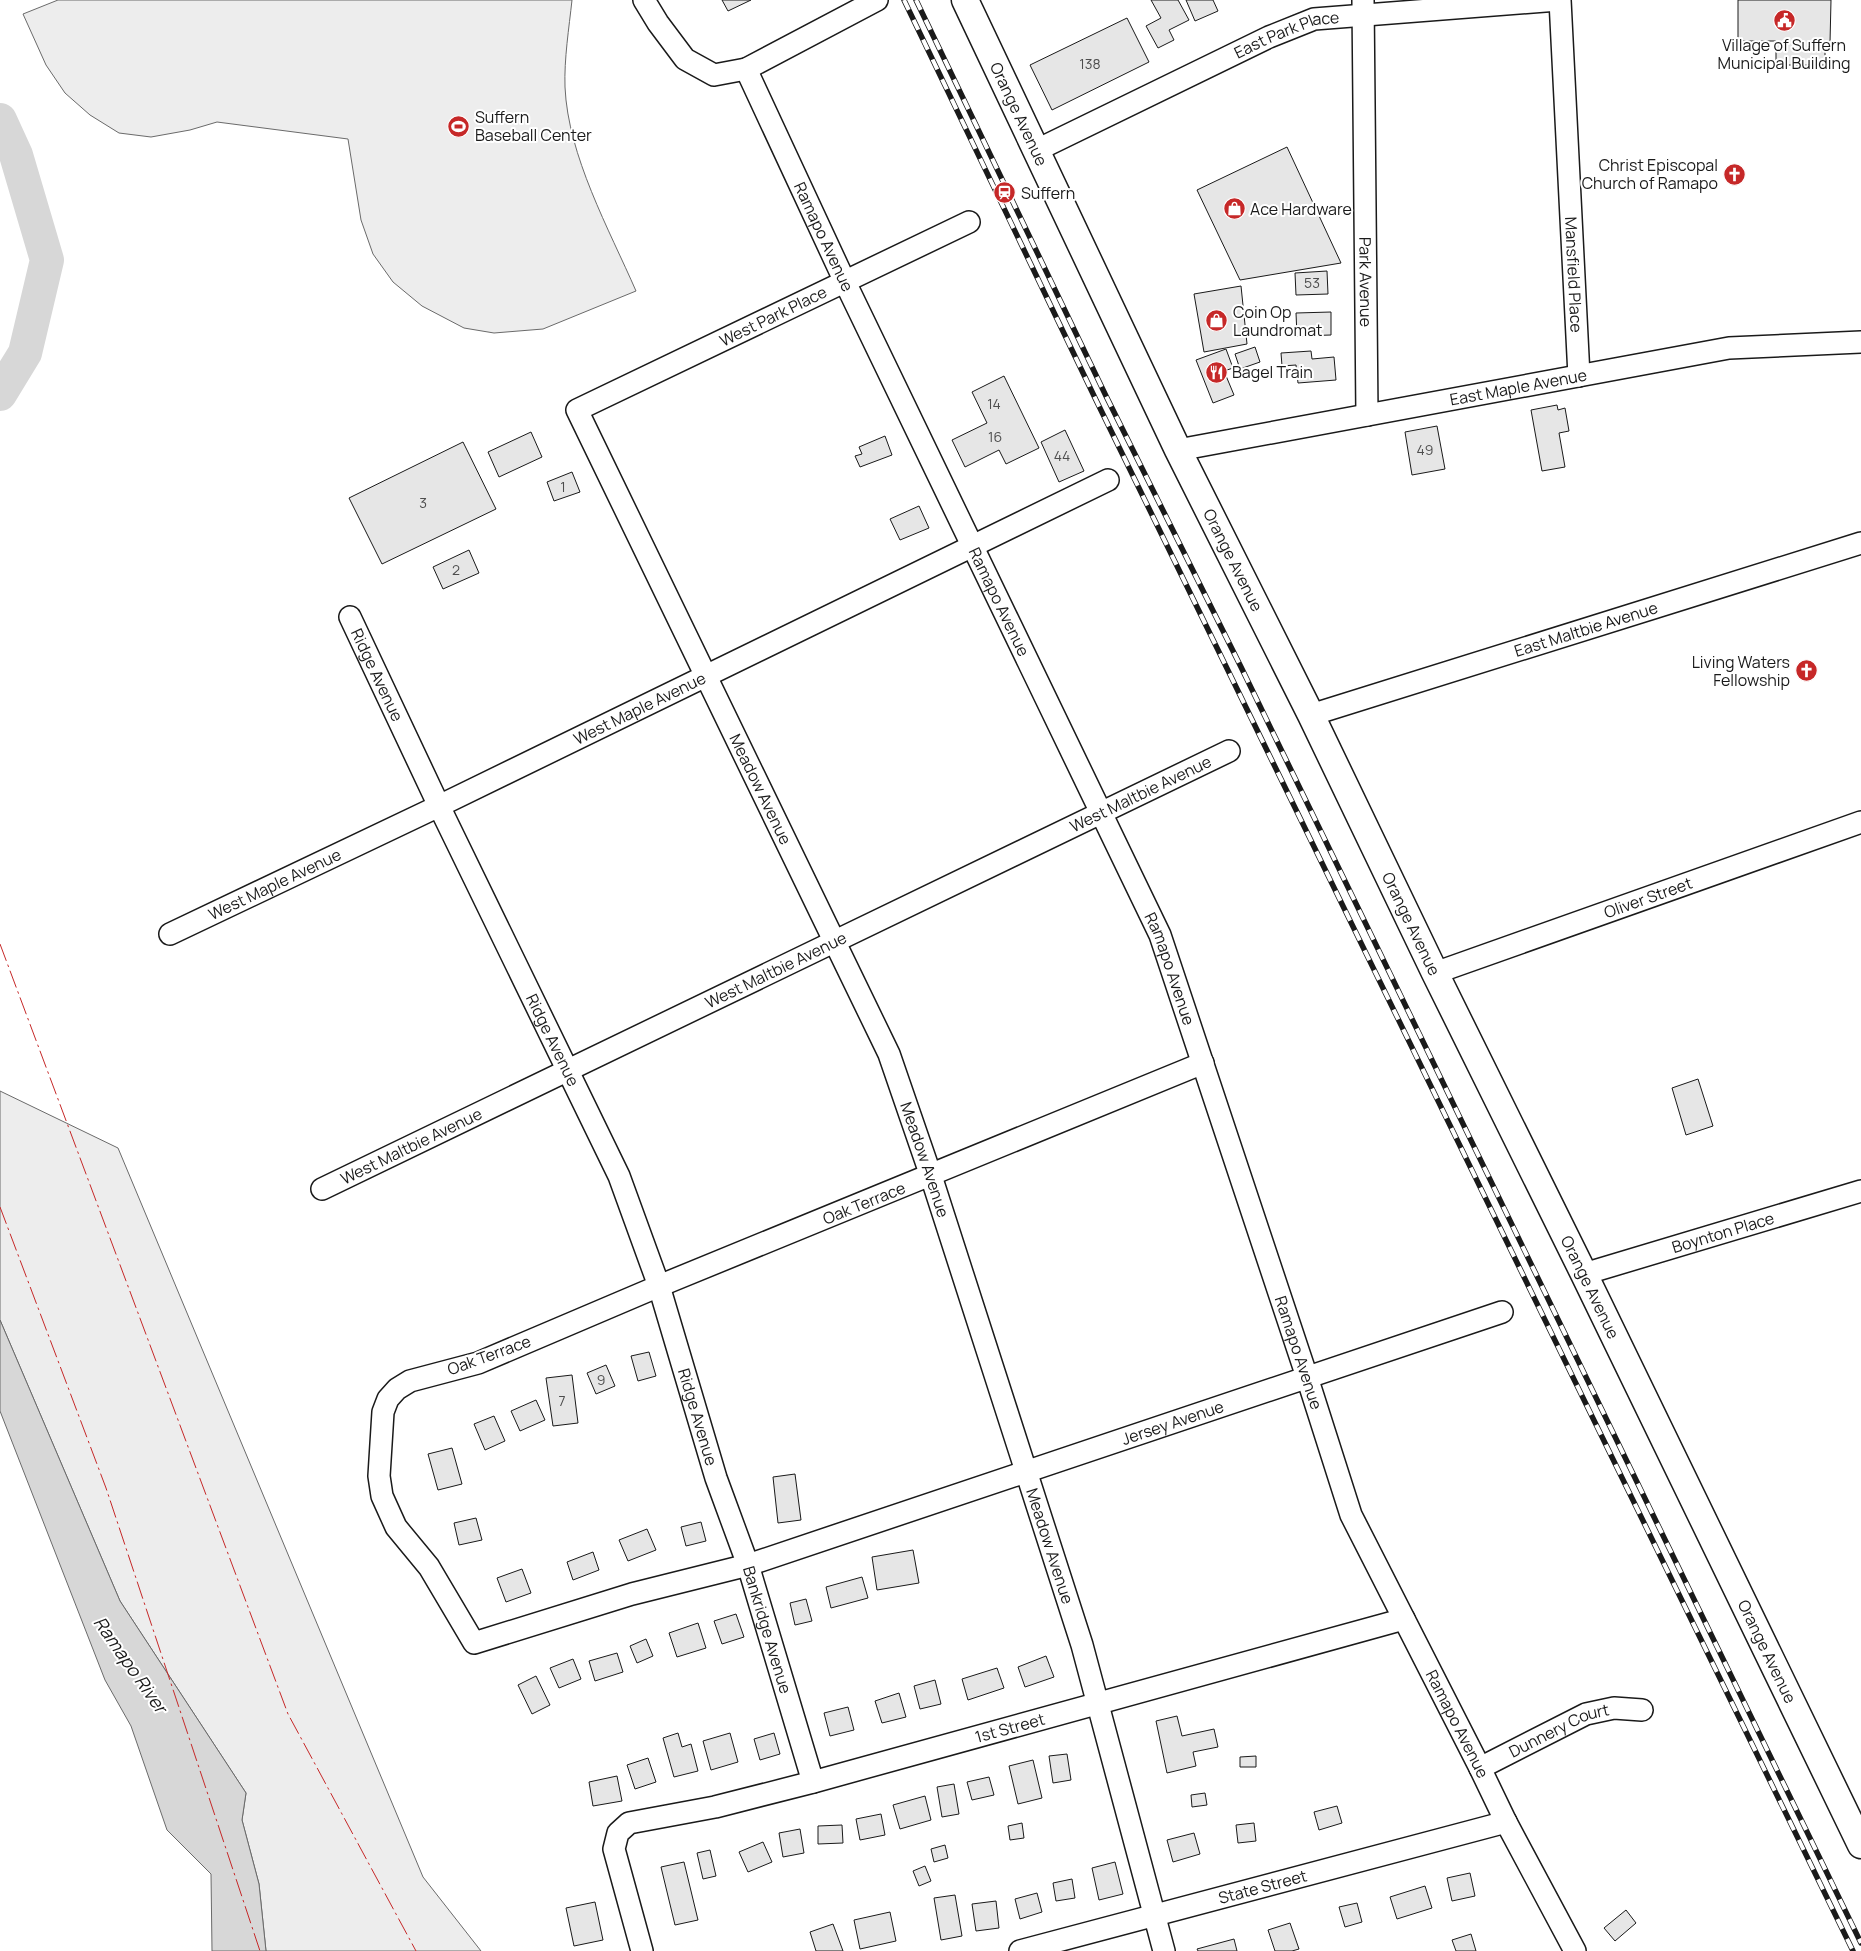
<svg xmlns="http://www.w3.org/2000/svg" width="1861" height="1951" viewBox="0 0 1861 1951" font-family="Manrope,sans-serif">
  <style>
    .green { fill: #ededed; stroke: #6a6a6a }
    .water { fill: #d7d7d7; stroke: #6a6a6a }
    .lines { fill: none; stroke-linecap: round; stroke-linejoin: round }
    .river { stroke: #d7d7d7; stroke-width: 34 }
    .building { fill: #e6e6e6; stroke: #1a1a1a }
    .minor-casing { stroke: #1a1a1a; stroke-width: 24 }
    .major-casing { stroke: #1a1a1a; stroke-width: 29 }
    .minor { stroke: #fff; stroke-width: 21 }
    .major { stroke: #fff; stroke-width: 26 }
    .rail-casing { stroke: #1a1a1a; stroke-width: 5.5 }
    .rail { stroke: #fff; stroke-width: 4; stroke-dasharray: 11; stroke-linecap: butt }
    .power { stroke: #c62828; stroke-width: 1; stroke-dasharray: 18 4 2.5 4; stroke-linecap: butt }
    .labels { text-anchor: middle; stroke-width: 4; stroke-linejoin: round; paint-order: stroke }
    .number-label { font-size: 14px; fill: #4d4d4d }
    .street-label { font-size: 16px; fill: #1a1a1a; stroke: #fff }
    .poi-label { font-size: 16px; fill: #1a1a1a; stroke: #fff; text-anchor: start }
    .water-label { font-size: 18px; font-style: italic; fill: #1a1a1a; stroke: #fff }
  </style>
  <rect width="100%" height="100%" fill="#fff"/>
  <!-- green -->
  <g class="green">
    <path d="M 58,0 L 572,0 C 569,28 564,59 565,87 C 568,156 609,229 636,291 L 543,329 L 494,333 L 464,328 L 422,306 L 393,282 L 373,254 L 361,220 L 348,139 L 217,122 L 190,130 L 151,137 L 119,133 L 90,115 L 65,93 L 46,65 L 23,14 Z"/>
    <polygon points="0,1091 118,1148 423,1877 481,1951 266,1951 259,1884 242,1820 246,1793 120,1601 0,1320"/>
  </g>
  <!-- water -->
  <polygon class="water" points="0,1320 120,1601 246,1793 242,1820 259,1884 266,1951 212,1951 211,1874 167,1830 131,1726 105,1680 0,1411"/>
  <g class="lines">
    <!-- river -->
    <polyline class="river" points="0,120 16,155 47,260 25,353 0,394"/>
  </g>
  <!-- building -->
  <g class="building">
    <polygon points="722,0 751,0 728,11"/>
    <polygon points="1151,0 1178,0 1189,20 1169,30 1174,40 1158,48 1146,26 1161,18"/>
    <polygon points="1186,0 1213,0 1218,11 1195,21"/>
    <polygon points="1738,0 1831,0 1830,43 1825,43 1825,65 1776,65 1776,41 1738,41"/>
    <polygon points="1127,18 1149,62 1052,110 1030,65"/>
    <polygon points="1287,147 1341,263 1240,280 1197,190"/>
    <polygon points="1327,271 1328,294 1296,295 1295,273"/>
    <polygon points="1241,286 1247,344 1204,352 1194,294"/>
    <polygon points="1331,312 1331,335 1297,336 1296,313"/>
    <polygon points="1255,347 1260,362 1240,369 1235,354"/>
    <polygon points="1226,349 1233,368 1224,371 1234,395 1213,403 1196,360"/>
    <polygon points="1311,351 1312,359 1334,357 1336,380 1298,383 1296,365 1282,366 1281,353"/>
    <polygon points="1004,376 1039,448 1006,464 999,450 965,467 952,440 987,423 972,392"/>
    <polygon points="1557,405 1558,410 1565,408 1569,431 1559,433 1565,467 1542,471 1531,410"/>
    <polygon points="1437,426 1445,469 1412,475 1405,432"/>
    <polygon points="1065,430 1084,471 1059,482 1041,442"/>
    <polygon points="531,432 542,457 499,477 488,452"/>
    <polygon points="885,436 892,455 860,467 855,456 862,454 859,447"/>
    <polygon points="463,442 496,509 382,564 349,498"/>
    <polygon points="572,472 580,492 554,501 547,482"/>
    <polygon points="919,506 929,528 900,540 890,519"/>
    <polygon points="469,550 479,573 443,589 433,567"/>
    <polygon points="1698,1079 1713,1126 1686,1135 1672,1088"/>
    <polygon points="649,1352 656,1376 638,1381 631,1356"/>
    <polygon points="606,1365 615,1386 596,1394 587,1373"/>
    <polygon points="572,1375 578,1423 553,1426 546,1378"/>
    <polygon points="536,1400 545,1420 520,1431 511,1411"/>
    <polygon points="494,1416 505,1441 485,1450 474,1424"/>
    <polygon points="452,1448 462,1484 438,1490 428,1454"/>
    <polygon points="795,1474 801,1520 778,1523 773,1477"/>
    <polygon points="476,1518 482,1540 459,1545 454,1523"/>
    <polygon points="701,1522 706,1541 686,1546 681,1527"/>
    <polygon points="647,1529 656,1550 628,1561 619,1540"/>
    <polygon points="913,1550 919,1583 877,1590 872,1557"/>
    <polygon points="593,1552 599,1570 573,1580 567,1562"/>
    <polygon points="522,1569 531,1593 506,1602 497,1578"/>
    <polygon points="862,1577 868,1598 831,1608 826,1587"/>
    <polygon points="806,1599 812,1621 795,1625 790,1603"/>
    <polygon points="736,1614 744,1637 722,1644 714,1621"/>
    <polygon points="698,1623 706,1648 677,1657 669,1633"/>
    <polygon points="646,1639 653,1656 637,1663 630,1646"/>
    <polygon points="617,1653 623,1672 595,1681 589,1661"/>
    <polygon points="1046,1656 1054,1677 1025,1687 1018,1667"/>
    <polygon points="573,1659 581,1679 559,1688 550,1668"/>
    <polygon points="997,1668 1004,1688 968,1700 962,1679"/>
    <polygon points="536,1676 550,1705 532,1714 518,1685"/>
    <polygon points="935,1680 941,1704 920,1709 914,1686"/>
    <polygon points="899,1693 906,1717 882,1723 875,1701"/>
    <polygon points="848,1707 854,1730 830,1736 824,1713"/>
    <polygon points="1177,1716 1182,1736 1214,1729 1218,1747 1193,1752 1196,1766 1167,1773 1156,1721"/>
    <polygon points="678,1733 682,1747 691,1744 698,1771 674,1777 663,1738"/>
    <polygon points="730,1733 738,1762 711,1770 703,1741"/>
    <polygon points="774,1733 780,1754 760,1760 754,1739"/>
    <polygon points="1067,1754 1071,1780 1053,1783 1049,1756"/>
    <polygon points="1256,1756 1256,1767 1240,1767 1240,1757"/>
    <polygon points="648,1758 656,1782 635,1789 627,1765"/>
    <polygon points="1033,1760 1042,1798 1018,1804 1009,1766"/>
    <polygon points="617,1776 622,1801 593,1806 589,1782"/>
    <polygon points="989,1777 994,1795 972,1800 967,1782"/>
    <polygon points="954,1784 959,1814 942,1817 937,1787"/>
    <polygon points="1205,1793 1207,1805 1192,1807 1191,1795"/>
    <polygon points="925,1796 931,1820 900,1829 893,1805"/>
    <polygon points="1337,1806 1342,1823 1319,1830 1314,1812"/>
    <polygon points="881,1814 885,1835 860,1840 856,1819"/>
    <polygon points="1022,1823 1024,1838 1010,1840 1008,1826"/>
    <polygon points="1254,1823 1256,1841 1238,1843 1236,1825"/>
    <polygon points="842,1825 843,1843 818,1844 818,1826"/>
    <polygon points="800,1829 804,1853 783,1857 779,1833"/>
    <polygon points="1194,1833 1200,1854 1173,1862 1167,1840"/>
    <polygon points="763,1842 772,1862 748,1872 739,1852"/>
    <polygon points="945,1845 948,1858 934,1862 931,1849"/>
    <polygon points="710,1850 716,1876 703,1879 697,1853"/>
    <polygon points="684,1862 698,1920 675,1925 661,1867"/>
    <polygon points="1115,1862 1123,1894 1099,1900 1092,1868"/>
    <polygon points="925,1866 931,1881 919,1886 913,1871"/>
    <polygon points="1470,1873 1475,1896 1452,1901 1447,1878"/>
    <polygon points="1072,1879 1075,1898 1056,1901 1053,1883"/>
    <polygon points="1425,1886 1432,1908 1397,1919 1390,1897"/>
    <polygon points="1037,1893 1042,1912 1020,1919 1015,1899"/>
    <polygon points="955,1895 962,1936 941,1940 934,1898"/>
    <polygon points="996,1901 999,1928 976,1931 972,1904"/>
    <polygon points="595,1902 603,1940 574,1946 566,1908"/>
    <polygon points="1357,1903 1362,1922 1345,1927 1339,1907"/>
    <polygon points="1626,1910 1636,1923 1615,1941 1604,1928"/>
    <polygon points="890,1912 896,1941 860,1949 854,1920"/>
    <polygon points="1290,1923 1299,1949 1292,1951 1275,1951 1268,1930"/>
    <polygon points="833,1924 843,1951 816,1951 810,1932"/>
    <polygon points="1471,1934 1476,1951 1456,1951 1452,1940"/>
    <polygon points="1234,1939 1237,1951 1198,1951 1197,1949"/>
  </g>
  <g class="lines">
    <defs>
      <g id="minor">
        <polyline points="644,0 658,23 685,59 714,75 746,69 877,0"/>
        <path id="s1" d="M 1363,0 L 1367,415"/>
        <path id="s2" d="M 1560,0 L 1579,376"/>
        <path id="s3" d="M 746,69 L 845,282 L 1160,935 L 1307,1377 L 1351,1515 L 1480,1768 L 1506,1822 L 1575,1951"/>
        <path id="s4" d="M 1037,150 L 1269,37 L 1314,19 L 1558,0"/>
        <path id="s5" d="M 969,222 L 577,410 L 889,1054 L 931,1176 L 1082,1645 L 1164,1951"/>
        <path id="s6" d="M 1178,450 L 1729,348 L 1861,342"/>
        <path id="s7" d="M 350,617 L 439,806 L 619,1176 L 659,1286 L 716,1478 L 748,1565 L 813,1782"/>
        <path id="s8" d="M 1311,715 L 1861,543"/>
        <path id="s9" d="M 170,934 L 439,806 L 1108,480"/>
        <path id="s10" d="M 1435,973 L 1861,822"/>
        <path id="s11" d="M 1203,1063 L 659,1286 L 478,1363 L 410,1381 L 397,1389 L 388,1399 L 383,1412 L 379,1476 L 382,1496 L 396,1527 L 429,1567 L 474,1643 L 632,1594 L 748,1565 L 1502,1312"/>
        <path id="s12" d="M 322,1189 L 1229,751"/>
        <path id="s13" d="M 1584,1274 L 1861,1191"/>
        <path id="s14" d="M 1480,1768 L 1586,1714 L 1614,1708 L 1642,1710"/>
        <path id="s15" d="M 642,1951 L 614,1849 L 618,1833 L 629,1823 L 715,1807 L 813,1782 L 1404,1619"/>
        <path id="s16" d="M 1020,1951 L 1506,1822"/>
      </g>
      <g id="major">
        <path id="s17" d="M 965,0 L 1178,450 L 1311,715 L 1435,973 L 1584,1274 L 1861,1845"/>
      </g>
    </defs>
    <!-- minor casing -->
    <use href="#minor" class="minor-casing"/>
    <!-- major casing -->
    <use href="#major" class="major-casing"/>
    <!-- minor -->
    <use href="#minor" class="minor"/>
    <!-- major -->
    <use href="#major" class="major"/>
    <defs>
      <g id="rail">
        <polyline points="904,0 1096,400 1853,1951"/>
        <polyline points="916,0 1106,396 1241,667 1861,1943"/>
      </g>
    </defs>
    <!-- rail casing -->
    <use href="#rail" class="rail-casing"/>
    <!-- rail -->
    <use href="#rail" class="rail"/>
    <!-- power -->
    <g class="power">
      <polyline points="0,944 288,1714 416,1951"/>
      <polyline points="0,1207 106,1488 260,1951"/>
    </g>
  </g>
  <!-- icons -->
  <defs>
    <symbol id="civic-disc" viewBox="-11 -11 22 22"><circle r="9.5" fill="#c62828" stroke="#fff"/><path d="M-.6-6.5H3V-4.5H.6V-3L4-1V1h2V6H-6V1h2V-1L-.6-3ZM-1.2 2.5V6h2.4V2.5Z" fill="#fff"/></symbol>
    <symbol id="stadium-disc" viewBox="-11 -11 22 22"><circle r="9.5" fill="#c62828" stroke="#fff"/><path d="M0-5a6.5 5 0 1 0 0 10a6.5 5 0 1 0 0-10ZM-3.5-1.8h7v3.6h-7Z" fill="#fff"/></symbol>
    <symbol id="church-disc" viewBox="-11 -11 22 22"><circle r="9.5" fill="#c62828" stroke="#fff"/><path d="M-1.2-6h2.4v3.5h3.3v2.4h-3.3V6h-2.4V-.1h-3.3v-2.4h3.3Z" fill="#fff"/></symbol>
    <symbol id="station-disc" viewBox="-11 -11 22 22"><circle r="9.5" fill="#c62828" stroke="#fff"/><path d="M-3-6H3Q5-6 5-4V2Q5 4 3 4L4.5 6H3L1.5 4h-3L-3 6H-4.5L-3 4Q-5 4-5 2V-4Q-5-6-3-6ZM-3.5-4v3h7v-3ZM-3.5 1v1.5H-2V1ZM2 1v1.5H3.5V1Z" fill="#fff"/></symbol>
    <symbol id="shop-disc" viewBox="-11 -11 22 22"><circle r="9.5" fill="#c62828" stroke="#fff"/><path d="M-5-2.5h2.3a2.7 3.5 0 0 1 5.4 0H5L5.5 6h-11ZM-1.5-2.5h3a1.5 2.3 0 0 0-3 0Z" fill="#fff"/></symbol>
    <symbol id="restaurant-disc" viewBox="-11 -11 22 22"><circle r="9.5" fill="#c62828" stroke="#fff"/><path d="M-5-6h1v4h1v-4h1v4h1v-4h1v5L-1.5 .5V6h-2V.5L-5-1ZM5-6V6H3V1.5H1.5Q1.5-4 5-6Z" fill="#fff"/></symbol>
  </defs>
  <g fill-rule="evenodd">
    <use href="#civic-disc" x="1772" y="8" width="25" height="25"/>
    <use href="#stadium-disc" x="446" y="114" width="25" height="25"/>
    <use href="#church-disc" x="1722" y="162" width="25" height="25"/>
    <use href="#station-disc" x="992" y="180" width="25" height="25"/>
    <use href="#shop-disc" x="1222" y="196" width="25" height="25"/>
    <use href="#shop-disc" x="1204" y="308" width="25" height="25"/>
    <use href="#restaurant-disc" x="1204" y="360" width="25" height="25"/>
    <use href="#church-disc" x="1794" y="658" width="25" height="25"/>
  </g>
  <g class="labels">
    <!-- number labels -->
    <g class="number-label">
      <text x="1090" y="69">138</text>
      <text x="1312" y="288">53</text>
      <text x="994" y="409">14</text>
      <text x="995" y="442">16</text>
      <text x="1425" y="455">49</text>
      <text x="1062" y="461">44</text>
      <text x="563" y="492">1</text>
      <text x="423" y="508">3</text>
      <text x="456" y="575">2</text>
      <text x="601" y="1385">9</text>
      <text x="562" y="1406">7</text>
    </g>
    <!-- street labels -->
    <g class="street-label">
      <text dy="6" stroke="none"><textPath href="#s4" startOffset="276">East Park Place</textPath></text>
      <text dy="6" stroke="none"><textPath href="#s17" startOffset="126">Orange Avenue</textPath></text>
      <text dy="6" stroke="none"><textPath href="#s3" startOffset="185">Ramapo Avenue</textPath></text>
      <text dy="6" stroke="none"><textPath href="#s2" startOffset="275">Mansfield Place</textPath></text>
      <text dy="6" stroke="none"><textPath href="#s1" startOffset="282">Park Avenue</textPath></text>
      <text transform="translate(773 316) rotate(-26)" y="6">West Park Place</text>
      <text dy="6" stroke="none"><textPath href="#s6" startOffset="346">East Maple Avenue</textPath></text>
      <text dy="6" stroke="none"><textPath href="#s17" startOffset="621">Orange Avenue</textPath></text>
      <text dy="6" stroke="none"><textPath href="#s3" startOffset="590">Ramapo Avenue</textPath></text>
      <text dy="6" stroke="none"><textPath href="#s8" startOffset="288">East Maltbie Avenue</textPath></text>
      <text dy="6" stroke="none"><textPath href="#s7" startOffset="64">Ridge Avenue</textPath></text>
      <text dy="6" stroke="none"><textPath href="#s9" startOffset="521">West Maple Avenue</textPath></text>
      <text dy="6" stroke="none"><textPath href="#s5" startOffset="856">Meadow Avenue</textPath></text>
      <text dy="6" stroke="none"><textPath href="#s12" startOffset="909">West Maltbie Avenue</textPath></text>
      <text dy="6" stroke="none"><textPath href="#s9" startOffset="116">West Maple Avenue</textPath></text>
      <text dy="6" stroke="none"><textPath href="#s10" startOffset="226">Oliver Street</textPath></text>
      <text dy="6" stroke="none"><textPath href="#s17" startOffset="1026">Orange Avenue</textPath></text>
      <text dy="6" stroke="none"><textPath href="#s3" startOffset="995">Ramapo Avenue</textPath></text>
      <text dy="6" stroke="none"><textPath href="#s12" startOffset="504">West Maltbie Avenue</textPath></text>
      <text dy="6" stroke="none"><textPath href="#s7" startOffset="469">Ridge Avenue</textPath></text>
      <text dy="6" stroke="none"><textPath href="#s12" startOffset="99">West Maltbie Avenue</textPath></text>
      <text dy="6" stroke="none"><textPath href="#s5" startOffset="1262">Meadow Avenue</textPath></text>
      <text transform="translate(864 1203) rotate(-22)" y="6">Oak Terrace</text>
      <text dy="6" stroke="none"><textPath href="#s13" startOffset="145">Boynton Place</textPath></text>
      <text dy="6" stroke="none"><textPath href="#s17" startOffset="1431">Orange Avenue</textPath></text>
      <text dy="6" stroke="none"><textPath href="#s3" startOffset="1400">Ramapo Avenue</textPath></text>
      <text transform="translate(489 1355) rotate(-20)" y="6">Oak Terrace</text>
      <text dy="6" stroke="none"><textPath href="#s7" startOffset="874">Ridge Avenue</textPath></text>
      <text dy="6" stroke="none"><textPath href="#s11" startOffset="1889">Jersey Avenue</textPath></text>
      <text dy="6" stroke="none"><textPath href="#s5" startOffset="1668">Meadow Avenue</textPath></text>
      <text dy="6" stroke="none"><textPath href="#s7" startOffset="1098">Bankridge Avenue</textPath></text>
      <text dy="6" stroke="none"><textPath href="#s17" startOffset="1836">Orange Avenue</textPath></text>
      <text dy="6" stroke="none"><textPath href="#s3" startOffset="1805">Ramapo Avenue</textPath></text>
      <text dy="6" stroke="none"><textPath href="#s15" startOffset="530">1st Street</textPath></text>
      <text dy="6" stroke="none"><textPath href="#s14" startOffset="88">Dunnery Court</textPath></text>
      <text dy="6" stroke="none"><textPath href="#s16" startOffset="251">State Street</textPath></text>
    </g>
    <!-- poi labels -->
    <g class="poi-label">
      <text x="1784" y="51" text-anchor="middle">Village of Suffern<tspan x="1784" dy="18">Municipal Building</tspan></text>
      <text x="475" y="123">Suffern<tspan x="475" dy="18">Baseball Center</tspan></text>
      <text x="1718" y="171" text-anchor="end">Christ Episcopal<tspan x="1718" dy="18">Church of Ramapo</tspan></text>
      <text x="1021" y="199">Suffern</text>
      <text x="1250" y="215">Ace Hardware</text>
      <text x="1233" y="318">Coin Op<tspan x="1233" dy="18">Laundromat</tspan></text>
      <text x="1232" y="378">Bagel Train</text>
      <text x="1790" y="668" text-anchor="end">Living Waters<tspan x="1790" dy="18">Fellowship</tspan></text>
    </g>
    <!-- water labels -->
    <g class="water-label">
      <text transform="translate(130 1665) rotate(55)" y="6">Ramapo River</text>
    </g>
  </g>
</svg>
